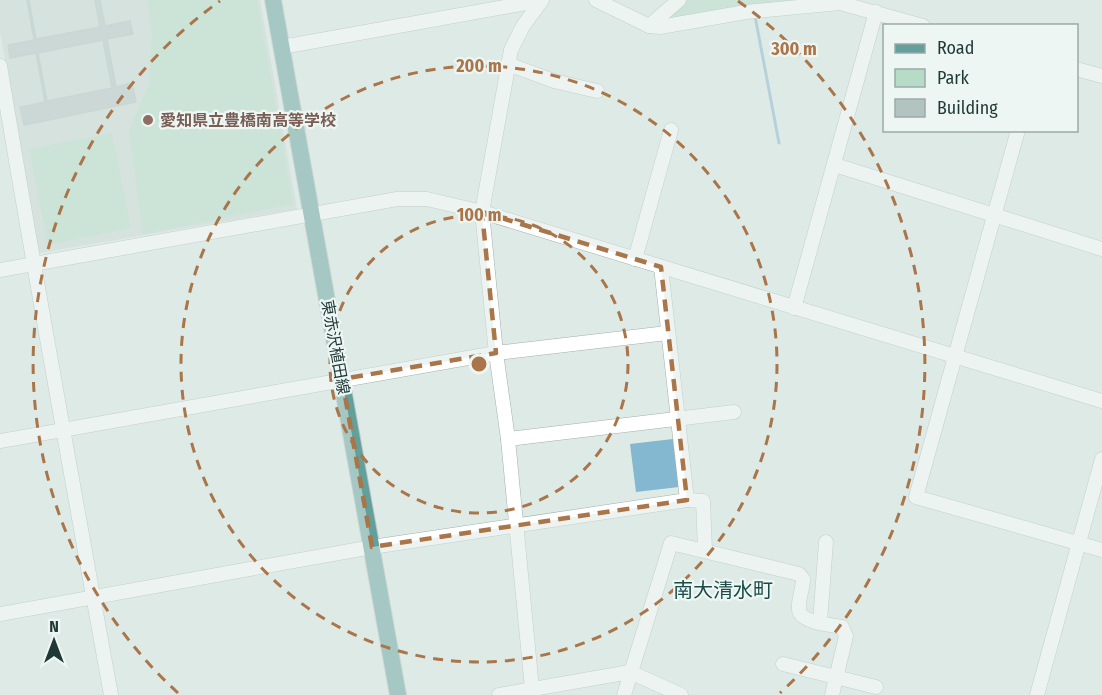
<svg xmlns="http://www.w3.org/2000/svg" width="1102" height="695" viewBox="0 0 1102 695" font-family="'Fira Sans Condensed','Noto Sans JP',sans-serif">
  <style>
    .built { fill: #ccd9d6 }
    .green { fill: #b6dbc7 }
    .water { fill: #84b7d0 }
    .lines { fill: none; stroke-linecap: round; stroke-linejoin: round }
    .stream { stroke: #84b7d0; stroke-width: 3 }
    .building { fill: #b3c4c0; stroke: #b0c3bf; stroke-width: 1.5; fill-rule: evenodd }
    .minor-casing { stroke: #a1b1ae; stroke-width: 15 }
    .major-casing { stroke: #bcc4c3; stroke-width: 18 }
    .minor { stroke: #fff; stroke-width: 14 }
    .major { stroke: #61a09b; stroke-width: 16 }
    .marked { fill: none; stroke: #a97549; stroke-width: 4.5; stroke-dasharray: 12 8; stroke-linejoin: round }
    .ring { fill: none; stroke: #a97549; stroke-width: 3; stroke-dasharray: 10 8 }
    .education-dot { fill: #8d6e63; stroke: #eef6f4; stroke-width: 2 }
    .labels { text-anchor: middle; stroke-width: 4.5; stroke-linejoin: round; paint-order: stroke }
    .education-label { font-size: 16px; font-weight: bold; fill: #785e54; stroke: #eef6f4; text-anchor: start }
    .street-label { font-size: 16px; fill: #1f3937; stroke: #eef6f4 }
    .quarter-label { font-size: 20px; fill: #1b4b48; stroke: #eef6f4 }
    .centre { fill: #a97549; stroke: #eef6f4; stroke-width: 3 }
    .ring-label { font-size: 18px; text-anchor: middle; font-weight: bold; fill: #a97549; stroke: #eef6f4; stroke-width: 4.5; stroke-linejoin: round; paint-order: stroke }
  </style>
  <rect width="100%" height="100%" fill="#deeae6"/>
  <!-- built -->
  <polygon class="built" points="0,0 260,0 297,209 39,253 0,32"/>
  <!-- green -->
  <g class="green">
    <polygon points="147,0 257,0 293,204 143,234 129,131 149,84 152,32"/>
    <polygon points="683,0 807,0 658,23"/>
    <polygon points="112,133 131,228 48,245 29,149"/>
  </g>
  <!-- water -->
  <polygon class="water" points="673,439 679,487 636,492 630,444"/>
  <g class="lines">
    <!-- stream -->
    <polyline class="stream" points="755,16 779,143"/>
  </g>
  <!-- building -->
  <path class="building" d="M 27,0 L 29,0 L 36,39 L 100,27 L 95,0 L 100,0 L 105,26 L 130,21 L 133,34 L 107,39 L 116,87 L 132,83 L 136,102 L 24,125 L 20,107 L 45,102 L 36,53 L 10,58 L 8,45 L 34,40 ZM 103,40 L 112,88 L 47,101 L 38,53 Z"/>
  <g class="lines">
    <defs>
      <g id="minor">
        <polyline points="596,0 649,26 660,27 746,12 840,3 923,26"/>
        <polyline points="649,26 679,0"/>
        <polyline points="282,47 532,2 540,2"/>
        <polyline points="508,64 554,81 597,91"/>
        <path d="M 0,66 C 35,276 73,486 111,695"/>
        <polyline points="1076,69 1102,76"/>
        <polyline points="1018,130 916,497 1102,550"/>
        <polyline points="835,165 1102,249"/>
        <polyline points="635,259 671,130"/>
        <polyline points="0,270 397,199 427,199 482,212 1102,401"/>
        <polyline points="794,308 876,12"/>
        <polyline points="508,439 734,412"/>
        <polyline points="0,441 496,353 667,333"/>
        <polyline points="687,500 703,501 705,550"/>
        <polyline points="0,614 372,547 687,500 661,267"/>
        <polyline points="820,622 826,542"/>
        <polyline points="783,664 876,687"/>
        <polyline points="532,689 508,439 496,353 482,212 511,50 523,26 542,0"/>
        <polyline points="499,695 630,672 681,695"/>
        <path d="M 624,695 L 671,543 L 799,574 L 803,579 C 803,589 798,599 799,609 C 799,622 831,625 842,627 L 846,636 L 832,695"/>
        <polyline points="1037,695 1102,459"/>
      </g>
      <polyline id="major" points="273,0 398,695"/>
    </defs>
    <!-- minor casing -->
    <use href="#minor" class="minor-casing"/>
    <!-- major casing -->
    <use href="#major" class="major-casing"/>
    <!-- minor -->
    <use href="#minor" class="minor"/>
    <!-- major -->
    <use href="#major" class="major"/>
  </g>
  <!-- marked area -->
  <path d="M0 0H1102V695H0ZM 482,212 L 661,267 L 687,500 L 372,547 L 342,379 L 496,353 Z" fill="#deeae6" fill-opacity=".55" fill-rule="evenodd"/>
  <path class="marked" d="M 482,212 L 661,267 L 687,500 L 372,547 L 342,379 L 496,353 Z"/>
  <!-- distance rings -->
  <g class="ring">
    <circle cx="479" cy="364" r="149"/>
    <circle cx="479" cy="364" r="298"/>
    <path d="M178 693A446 446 0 0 1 220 1M738 1A446 446 0 0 1 780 693"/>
  </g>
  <!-- markers -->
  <circle class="education-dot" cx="148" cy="120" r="6"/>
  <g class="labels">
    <!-- education labels -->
    <g class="education-label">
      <text x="160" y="126">愛知県立豊橋南高等学校</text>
    </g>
    <!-- street labels -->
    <g class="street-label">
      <text transform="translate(336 347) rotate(80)" y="6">東赤沢植田線</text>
    </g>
    <!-- quarter labels -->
    <g class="quarter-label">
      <text x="723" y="597">南大清水町</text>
    </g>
  </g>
  <circle cx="479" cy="364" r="9" class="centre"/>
  <g class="ring-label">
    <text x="794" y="55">300 m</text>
    <text x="479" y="72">200 m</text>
    <text x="479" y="221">100 m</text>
  </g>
  <!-- legend -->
  <rect x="883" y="24" width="195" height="108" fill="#eef6f4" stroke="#9baaa8" stroke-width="1.5"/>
  <rect x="895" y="44" width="30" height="9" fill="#61a09b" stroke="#9baaa8" stroke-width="1.5"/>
  <text x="937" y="54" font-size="18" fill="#1f3937">Road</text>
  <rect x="895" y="69" width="30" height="18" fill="#b6dbc7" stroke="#9baaa8" stroke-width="1.5"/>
  <text x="937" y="84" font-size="18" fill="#1f3937">Park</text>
  <rect x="895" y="99" width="30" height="18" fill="#b3c4c0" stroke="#9baaa8" stroke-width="1.5"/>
  <text x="937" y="114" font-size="18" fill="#1f3937">Building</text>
  <!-- north arrow -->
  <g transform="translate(54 641)" stroke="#eef6f4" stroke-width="4.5" paint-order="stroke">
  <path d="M0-4.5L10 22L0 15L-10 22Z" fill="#1f3937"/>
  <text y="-9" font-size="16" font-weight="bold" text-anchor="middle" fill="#1f3937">N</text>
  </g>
</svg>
